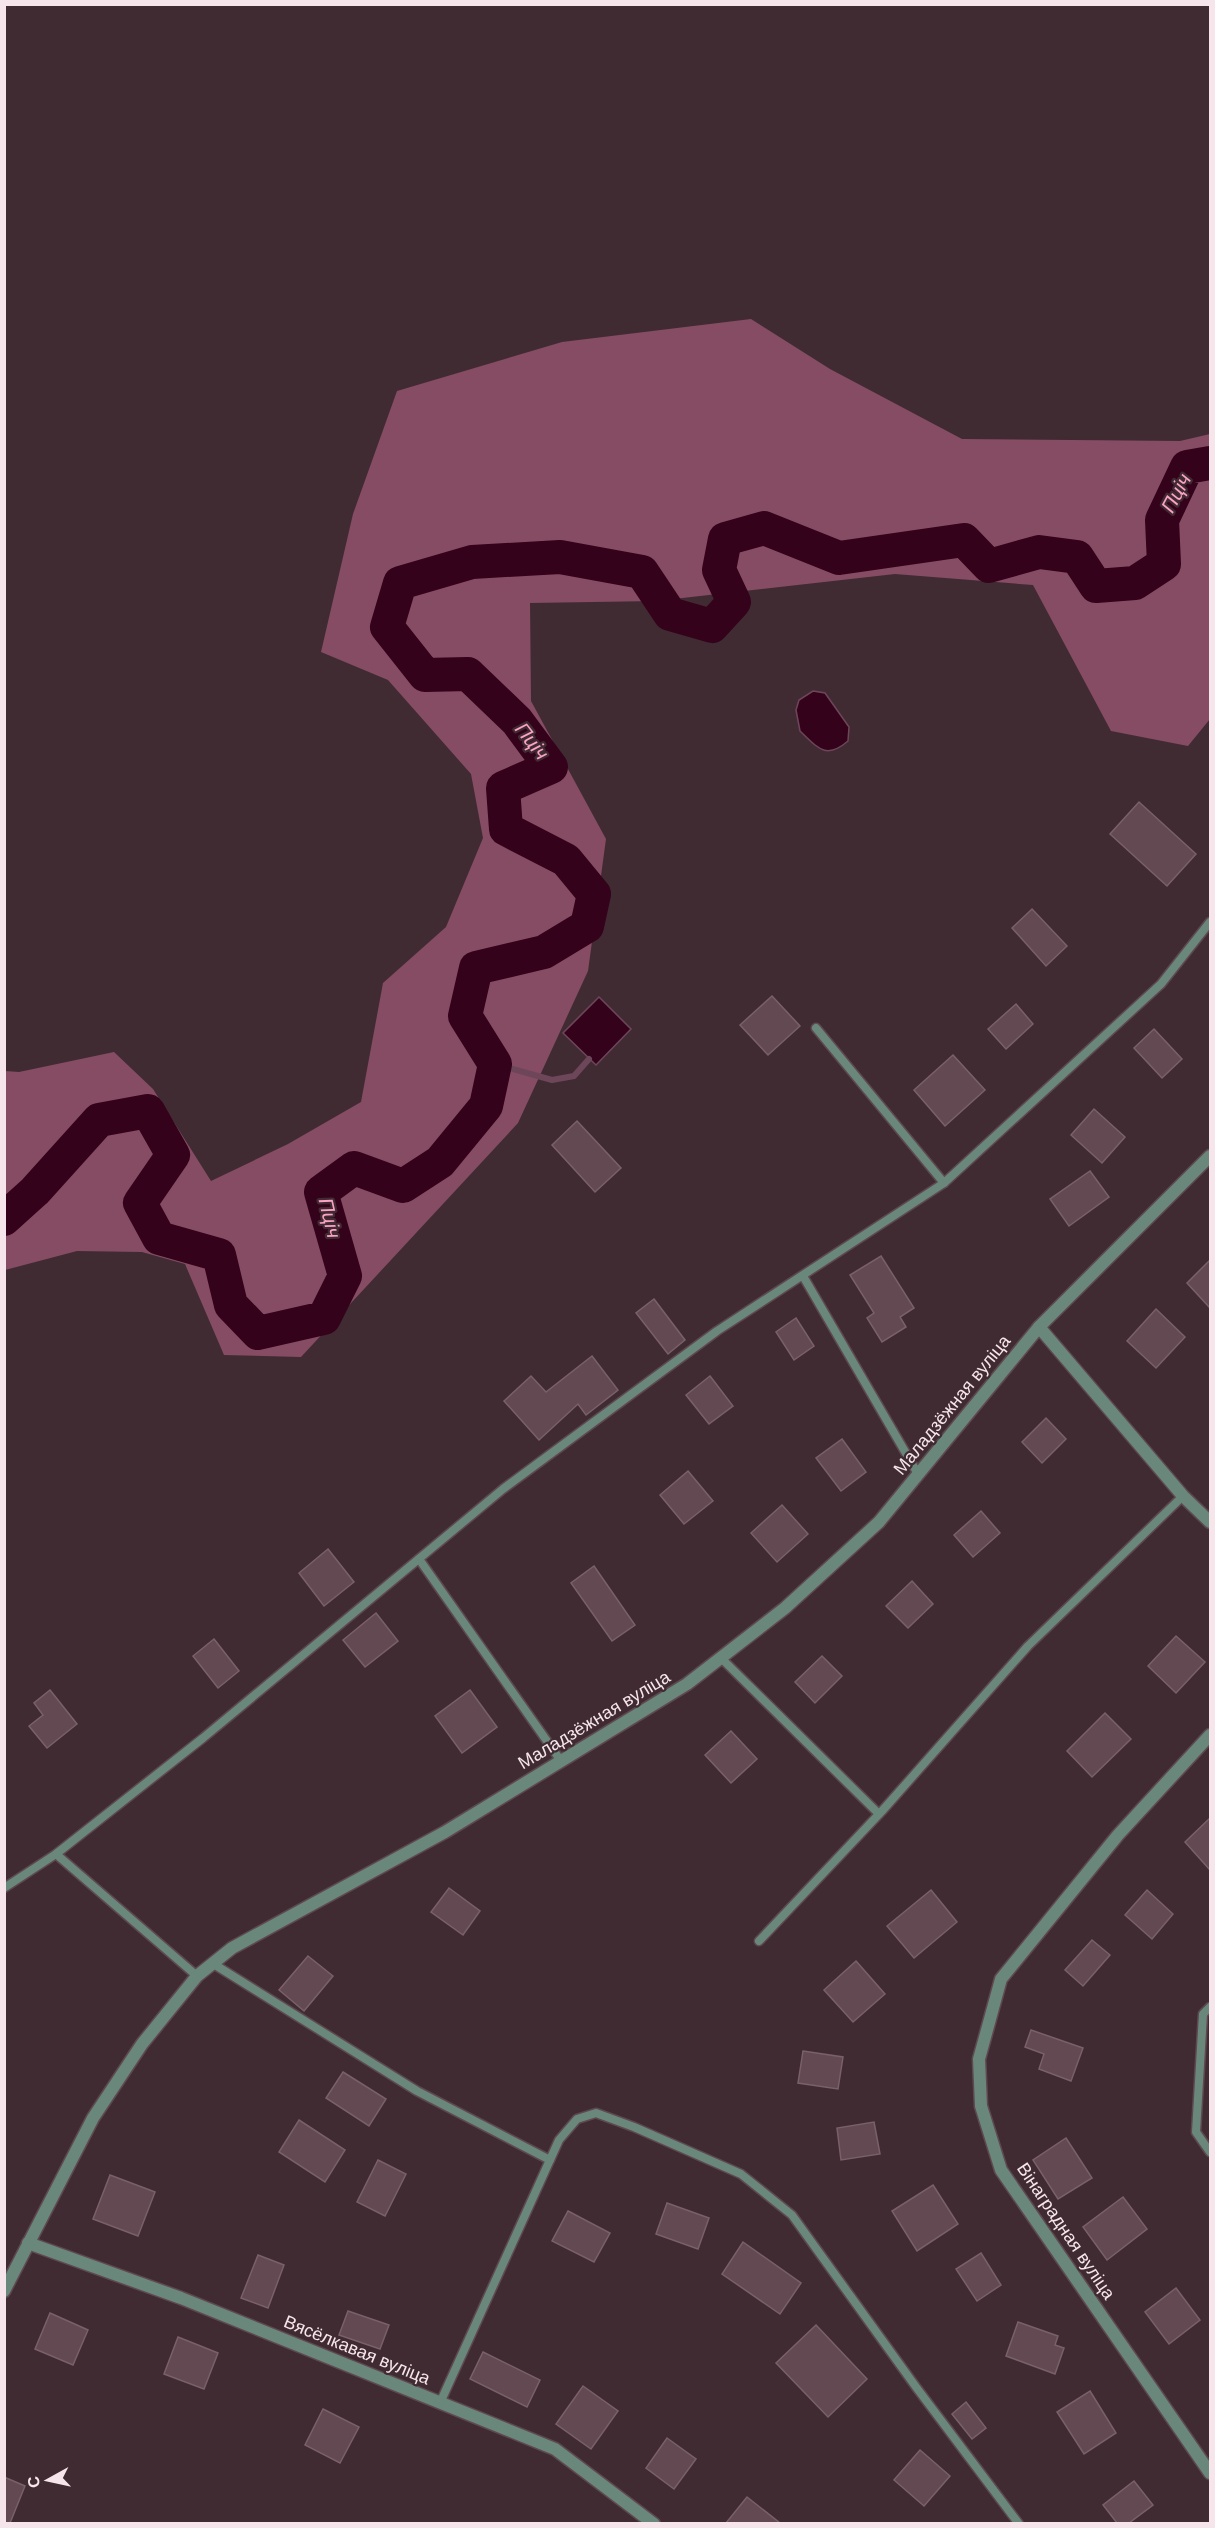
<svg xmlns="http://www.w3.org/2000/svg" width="1215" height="2528" viewBox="0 0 1215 2528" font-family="'DM Sans',sans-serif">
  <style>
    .forest { fill: #864c64 }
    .water { fill: #34021b; stroke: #6e465a; stroke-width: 1.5 }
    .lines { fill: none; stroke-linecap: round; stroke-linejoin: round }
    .stream { stroke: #6e465a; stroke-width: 6 }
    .river { stroke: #34021b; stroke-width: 34 }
    .building { fill: #624952; stroke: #7a6069; stroke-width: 1.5 }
    .service-casing { stroke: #5e4951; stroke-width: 11 }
    .minor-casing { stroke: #5e4951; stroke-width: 15 }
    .tertiary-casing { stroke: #5e4951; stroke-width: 15 }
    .service { stroke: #6a877b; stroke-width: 8 }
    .minor { stroke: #6a877b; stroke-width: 12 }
    .tertiary { stroke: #6a877b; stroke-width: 12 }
    .labels { text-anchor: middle; stroke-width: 4.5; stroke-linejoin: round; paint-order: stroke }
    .street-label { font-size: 18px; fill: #f6e6ec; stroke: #412b33 }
    .water-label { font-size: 20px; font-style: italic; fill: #fba2c5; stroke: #412b33 }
  </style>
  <rect width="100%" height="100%" fill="#412b33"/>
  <!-- forest -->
  <polygon class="forest" points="751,319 830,369 962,439 1180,441 1210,434 1210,719 1188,746 1111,731 1033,585 895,574 656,601 530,603 531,701 606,839 588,971 518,1123 301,1357 224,1355 185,1264 142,1252 77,1251 5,1270 5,1071 19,1072 114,1052 153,1089 211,1181 288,1144 361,1102 383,983 446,927 483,838 471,774 388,680 321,652 353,514 397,391 562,342"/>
  <!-- water -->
  <g class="water">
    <path d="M 813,691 L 825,693 L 849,727 L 848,741 C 826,760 818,748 800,731 L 796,710 L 799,700 Z"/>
    <polygon points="599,997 631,1029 596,1065 563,1033"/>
  </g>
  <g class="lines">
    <!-- stream -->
    <polyline class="stream" points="495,1064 552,1080 574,1076 589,1059"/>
    <!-- river -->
    <polyline class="river" points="4,1219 35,1191 99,1120 148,1111 173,1155 140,1203 159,1238 219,1255 231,1305 258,1333 324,1318 345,1276 321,1192 354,1168 403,1186 440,1162 486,1106 495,1064 465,1016 476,968 544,952 587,926 594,894 566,860 506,829 503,788 551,767 517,721 468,674 425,675 387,627 400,583 472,562 560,557 642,572 670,614 712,626 734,602 719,570 725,539 764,528 839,558 964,540 989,566 1039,552 1077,557 1096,586 1135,583 1164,564 1162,520 1187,467 1210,463"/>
  </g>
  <!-- building -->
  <g class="building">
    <polygon points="1139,802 1196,854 1167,886 1110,834"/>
    <polygon points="1032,909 1067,946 1046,966 1012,928"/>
    <polygon points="772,996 800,1026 768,1055 740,1025"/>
    <polygon points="1016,1004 1033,1024 1006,1049 988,1029"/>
    <polygon points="1154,1029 1182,1059 1162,1078 1134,1048"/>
    <polygon points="953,1055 985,1090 945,1126 914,1090"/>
    <polygon points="1094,1109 1125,1137 1102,1163 1071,1135"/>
    <polygon points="577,1121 621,1168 595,1192 552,1145"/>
    <polygon points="1090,1171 1109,1197 1069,1226 1050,1199"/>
    <polygon points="881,1256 914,1308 900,1317 906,1327 882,1342 867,1318 874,1313 850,1275"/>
    <polygon points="1210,1260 1210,1308 1187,1283"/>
    <polygon points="654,1299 685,1340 668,1354 636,1313"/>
    <polygon points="1156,1309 1185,1337 1156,1368 1127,1341"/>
    <polygon points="796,1318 814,1346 794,1360 776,1332"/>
    <polygon points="592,1356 618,1390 586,1415 578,1404 539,1440 504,1401 531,1376 546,1392"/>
    <polygon points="710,1376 733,1406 709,1424 686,1395"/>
    <polygon points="1046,1418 1066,1439 1042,1463 1022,1442"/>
    <polygon points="842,1439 866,1472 841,1491 816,1458"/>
    <polygon points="688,1471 713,1501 684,1524 660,1495"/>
    <polygon points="782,1505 808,1534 777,1562 751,1533"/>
    <polygon points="981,1511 1000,1533 973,1557 954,1535"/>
    <polygon points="328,1549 354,1582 324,1606 299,1573"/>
    <polygon points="594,1566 635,1625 612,1641 571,1583"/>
    <polygon points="912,1581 933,1604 908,1628 886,1606"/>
    <polygon points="376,1613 398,1641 365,1667 343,1640"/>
    <polygon points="1176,1636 1205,1662 1176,1693 1148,1666"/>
    <polygon points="214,1639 239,1671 218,1688 193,1656"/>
    <polygon points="822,1656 842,1676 815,1703 795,1682"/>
    <polygon points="50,1690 77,1724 47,1748 29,1726 43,1715 34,1703"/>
    <polygon points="470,1690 497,1727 462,1753 435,1716"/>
    <polygon points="1105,1713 1131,1739 1092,1777 1067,1751"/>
    <polygon points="731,1731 757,1759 731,1783 705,1755"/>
    <polygon points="1210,1818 1210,1870 1185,1842"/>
    <polygon points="449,1888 480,1911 463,1935 431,1912"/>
    <polygon points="931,1890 957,1922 914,1958 887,1926"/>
    <polygon points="1147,1890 1173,1914 1152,1939 1125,1915"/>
    <polygon points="1092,1940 1110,1955 1083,1986 1065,1970"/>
    <polygon points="308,1956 333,1976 304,2011 279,1990"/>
    <polygon points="856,1961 885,1994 853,2022 824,1990"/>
    <polygon points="1031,2030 1083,2048 1071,2081 1039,2069 1044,2054 1025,2047"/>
    <polygon points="803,2051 843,2057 838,2089 798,2083"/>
    <polygon points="343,2072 386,2099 369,2126 326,2098"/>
    <polygon points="299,2120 345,2150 325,2182 279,2152"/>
    <polygon points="874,2122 880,2154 841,2160 837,2128"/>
    <polygon points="1066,2138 1092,2178 1058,2199 1033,2160"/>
    <polygon points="378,2160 406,2174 385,2216 357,2202"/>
    <polygon points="110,2175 155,2192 138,2236 93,2219"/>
    <polygon points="933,2185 958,2224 917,2251 892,2211"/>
    <polygon points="1123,2197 1147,2229 1107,2260 1083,2227"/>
    <polygon points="667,2203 709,2218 698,2249 656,2234"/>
    <polygon points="568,2211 610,2233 594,2262 552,2241"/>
    <polygon points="743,2242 801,2283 780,2314 722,2274"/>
    <polygon points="981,2253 1001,2285 977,2301 956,2269"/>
    <polygon points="258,2255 284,2265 268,2308 241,2298"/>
    <polygon points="1176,2288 1200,2320 1169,2344 1145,2312"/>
    <polygon points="348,2311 389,2325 380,2349 339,2335"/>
    <polygon points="50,2313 88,2330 73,2365 35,2349"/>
    <polygon points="1018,2322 1058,2336 1055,2345 1064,2348 1055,2374 1006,2356"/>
    <polygon points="816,2325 867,2379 828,2417 776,2363"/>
    <polygon points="178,2337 218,2353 204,2389 164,2374"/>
    <polygon points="483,2352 540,2380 527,2407 470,2379"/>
    <polygon points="583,2386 618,2411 591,2449 556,2424"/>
    <polygon points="1090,2391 1116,2433 1084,2454 1057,2412"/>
    <polygon points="966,2402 986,2428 972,2439 952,2414"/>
    <polygon points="323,2409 359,2427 340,2463 305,2445"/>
    <polygon points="667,2438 696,2459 674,2489 646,2468"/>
    <polygon points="920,2450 950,2476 924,2506 894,2480"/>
    <polygon points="4,2477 25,2486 10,2523 4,2523"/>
    <polygon points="1134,2481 1153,2505 1129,2523 1117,2523 1103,2505"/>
    <polygon points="747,2497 780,2523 726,2523"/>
  </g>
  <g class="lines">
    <defs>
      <g id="service">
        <polyline points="816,1028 944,1183"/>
        <polyline points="803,1276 918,1474"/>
        <polyline points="419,1559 561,1761"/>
        <polyline points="721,1658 879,1814"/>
        <polyline points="56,1854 197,1976"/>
        <polyline points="4,1888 56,1854 203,1738 503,1489 717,1331 944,1183 1161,984 1210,922"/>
        <polyline points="759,1941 882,1811 1028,1646 1183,1496"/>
        <polyline points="212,1963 417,2091 550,2160"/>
        <polyline points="1210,2007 1203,2014 1196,2132 1210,2152"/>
        <polyline points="440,2403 559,2140 577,2119 596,2113 634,2127 741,2174 792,2215 916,2387 1019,2524"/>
      </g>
      <g id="minor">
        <polyline points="1039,1327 1183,1496 1210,1522"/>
        <polyline points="1210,1735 1118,1835 1001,1979 979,2059 981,2106 1001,2170 1210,2473"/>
        <polyline points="28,2243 181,2298 555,2449 654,2524"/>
      </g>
      <polyline id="tertiary" points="4,2291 93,2118 142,2044 197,1976 232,1948 445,1832 687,1684 785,1608 879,1522 1039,1327 1210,1156"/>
    </defs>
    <!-- service casing -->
    <use href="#service" class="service-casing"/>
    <!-- minor casing -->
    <use href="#minor" class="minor-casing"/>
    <!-- tertiary casing -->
    <use href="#tertiary" class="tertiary-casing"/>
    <!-- service -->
    <use href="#service" class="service"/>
    <!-- minor -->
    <use href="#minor" class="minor"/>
    <!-- tertiary -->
    <use href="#tertiary" class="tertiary"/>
  </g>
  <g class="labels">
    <!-- street labels -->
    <g class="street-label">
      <text transform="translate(952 1405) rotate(-51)" y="6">Маладзёжная вуліца</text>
      <text transform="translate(594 1720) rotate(-31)" y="6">Маладзёжная вуліца</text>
      <text transform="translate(1066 2231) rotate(56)" y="6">Вінаградная вуліца</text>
      <text transform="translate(357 2350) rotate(22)" y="6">Вясёлкавая вуліца</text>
    </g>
    <!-- water labels -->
    <g class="water-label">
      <text transform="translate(1176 493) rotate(-62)" y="7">Пціч</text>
      <text transform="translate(532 741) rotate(52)" y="7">Пціч</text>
      <text transform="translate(330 1218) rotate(77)" y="7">Пціч</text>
    </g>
  </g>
  <!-- border -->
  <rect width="1215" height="2528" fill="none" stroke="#f6e6ec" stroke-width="12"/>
  <!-- north arrow -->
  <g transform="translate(48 2480) rotate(262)" stroke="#412b33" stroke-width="4.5" paint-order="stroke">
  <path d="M0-4.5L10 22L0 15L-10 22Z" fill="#f6e6ec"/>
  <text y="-9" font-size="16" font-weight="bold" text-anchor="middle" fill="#f6e6ec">С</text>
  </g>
</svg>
